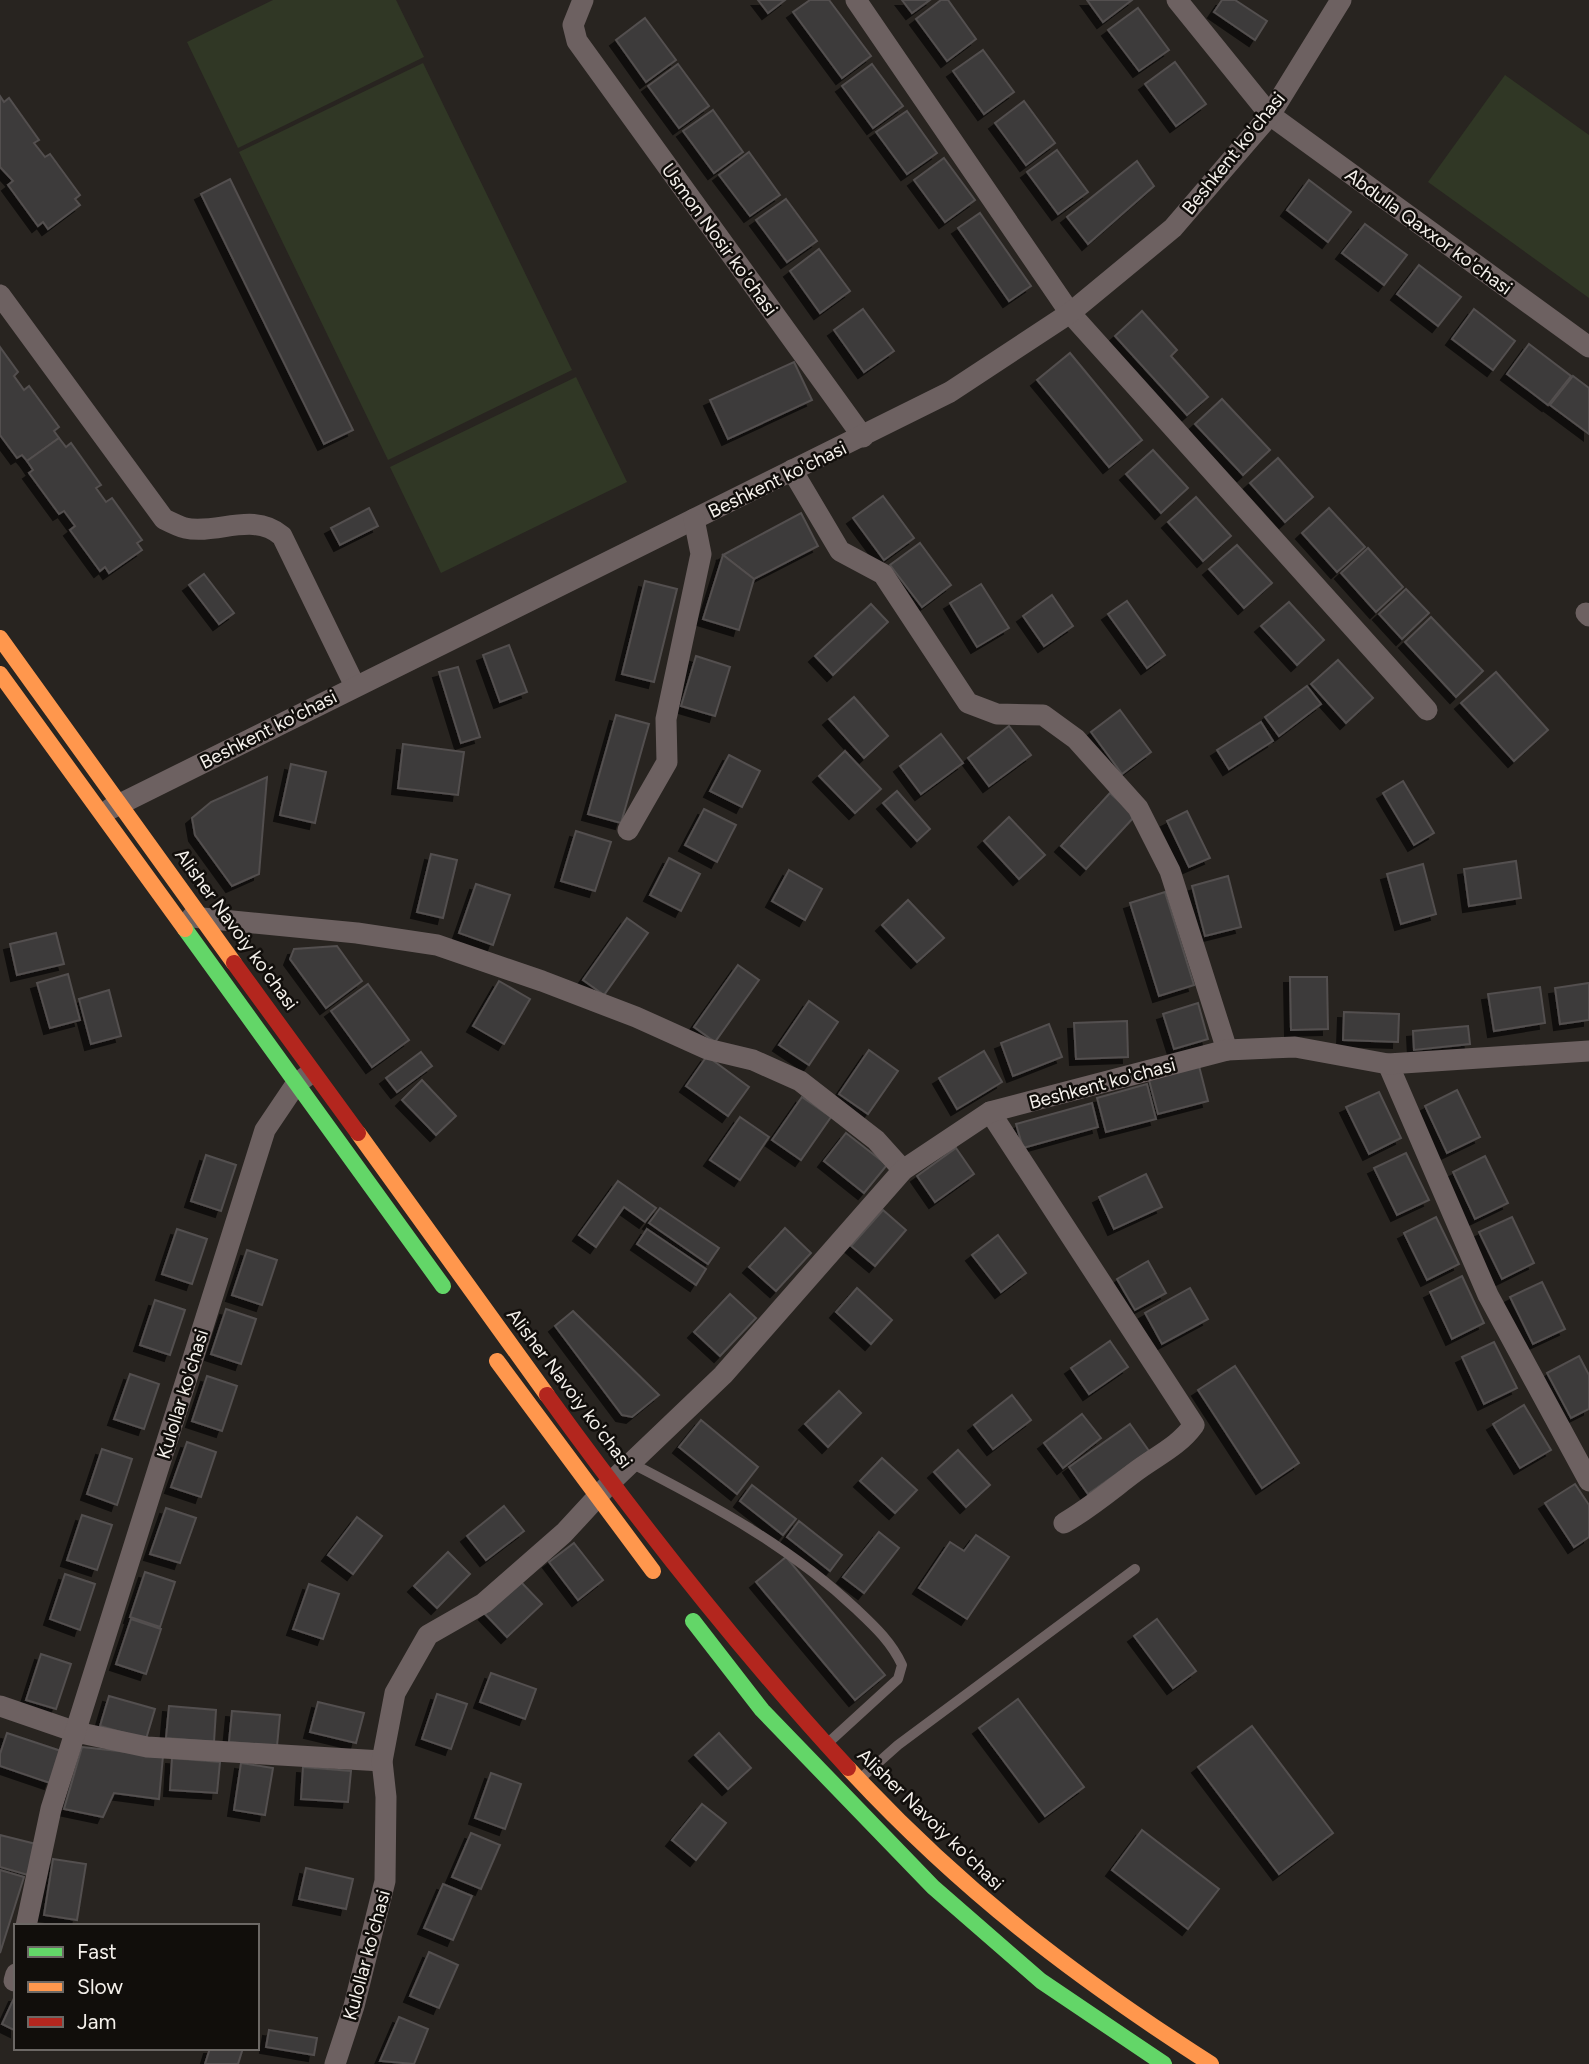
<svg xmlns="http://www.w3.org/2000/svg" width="1589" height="2064" viewBox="0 0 1589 2064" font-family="Figtree,sans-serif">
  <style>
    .green { fill: #303725 }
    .building { fill: #3e3b3a; stroke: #534f4f; stroke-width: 2; filter: url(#shadow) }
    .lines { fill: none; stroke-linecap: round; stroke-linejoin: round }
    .lane { stroke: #6d6161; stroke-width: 10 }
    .street { stroke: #6d6161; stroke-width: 21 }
    .fast { stroke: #63d668; stroke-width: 16 }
    .slow { stroke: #ff974d; stroke-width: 16 }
    .jam { stroke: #b3261e; stroke-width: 16 }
    .labels { text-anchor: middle; stroke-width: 5; stroke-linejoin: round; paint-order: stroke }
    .street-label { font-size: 19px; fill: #f4f0eb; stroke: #110e0b }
  </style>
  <defs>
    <filter id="shadow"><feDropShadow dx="-6" dy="6" stdDeviation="0" flood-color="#0009"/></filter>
  </defs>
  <rect width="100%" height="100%" fill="#282420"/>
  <!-- green -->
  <g class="green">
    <polygon points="273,0 396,0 424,57 238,148 187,42"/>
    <polygon points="423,63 572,370 388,460 239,152"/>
    <polygon points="1505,75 1589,135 1589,298 1428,182"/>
    <polygon points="576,377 627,482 441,573 390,467"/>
  </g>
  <!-- building -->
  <g class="building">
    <polygon points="758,0 785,0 768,13"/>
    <polygon points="810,0 829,0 871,56 842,78 793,12"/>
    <polygon points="902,0 930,0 912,13"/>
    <polygon points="941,0 948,0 976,39 947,61 916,19"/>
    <polygon points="1087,0 1132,0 1103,22"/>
    <polygon points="1222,0 1235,0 1267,21 1255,40 1214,12"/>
    <polygon points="1138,8 1169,50 1139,71 1108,30"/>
    <polygon points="645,18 676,60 646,82 616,40"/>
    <polygon points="983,50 1014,92 984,114 953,71"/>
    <polygon points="1175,62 1206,104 1176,126 1145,84"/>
    <polygon points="678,64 709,106 679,128 648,86"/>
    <polygon points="872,64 903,106 873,128 842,86"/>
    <polygon points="0,96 4,102 9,98 39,140 34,143 45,157 50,154 80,195 75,199 80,205 48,229 43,222 38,226 8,185 13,181 0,167"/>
    <polygon points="1024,101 1055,143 1026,165 995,123"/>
    <polygon points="713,110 743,152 714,173 683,131"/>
    <polygon points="907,111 937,153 907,174 876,132"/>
    <polygon points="1057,150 1088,192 1058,214 1027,172"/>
    <polygon points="749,152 780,195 750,216 719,175"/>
    <polygon points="944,158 975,200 945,222 914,180"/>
    <polygon points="1137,161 1154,186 1088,244 1067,217"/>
    <polygon points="230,179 353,430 324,444 201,194"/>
    <polygon points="1309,180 1351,212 1328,242 1287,210"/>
    <polygon points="786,199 817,241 787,262 756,220"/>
    <polygon points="980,213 1031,286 1009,301 958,228"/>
    <polygon points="1365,224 1407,255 1384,285 1342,253"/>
    <polygon points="819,249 850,291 820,313 790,271"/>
    <polygon points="1419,265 1461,297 1438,326 1397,294"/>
    <polygon points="863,309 894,351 864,372 834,330"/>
    <polygon points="1474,309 1515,341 1493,370 1452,339"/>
    <polygon points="1142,311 1177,350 1171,356 1208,397 1187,415 1115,336"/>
    <polygon points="1529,344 1571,376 1548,405 1507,374"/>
    <polygon points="0,347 18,372 14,376 24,390 29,386 59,427 54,431 59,438 27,461 22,455 17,458 0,435"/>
    <polygon points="1070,353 1142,440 1109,467 1037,380"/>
    <polygon points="794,362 812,400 728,439 710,400"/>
    <polygon points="1573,376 1589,388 1589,434 1550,405"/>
    <polygon points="1222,399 1270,450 1243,475 1195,424"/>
    <polygon points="59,438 66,447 71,443 101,485 96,488 106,502 112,498 142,540 137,543 142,550 109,573 105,567 100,571 70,530 75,526 64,511 59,514 29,473 33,470 27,461"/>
    <polygon points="1153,450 1188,488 1161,513 1126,474"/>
    <polygon points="1278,458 1313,497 1285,522 1250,483"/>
    <polygon points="883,496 914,538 884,560 853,518"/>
    <polygon points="1196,497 1231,536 1203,561 1168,522"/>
    <polygon points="369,508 378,526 340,545 331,528"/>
    <polygon points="1329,508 1365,547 1337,572 1302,533"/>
    <polygon points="801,513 818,546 754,579 723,555"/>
    <polygon points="920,543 951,585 922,607 890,565"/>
    <polygon points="1237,545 1272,583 1244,608 1209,569"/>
    <polygon points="1368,548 1403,587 1376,612 1341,573"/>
    <polygon points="723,555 754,579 739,630 703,619"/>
    <polygon points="204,574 234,613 219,624 189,585"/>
    <polygon points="645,581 677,589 654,682 622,674"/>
    <polygon points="981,584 1009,628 977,647 950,603"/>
    <polygon points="1406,589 1429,613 1402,639 1379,614"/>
    <polygon points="1052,595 1073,626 1044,646 1023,616"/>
    <polygon points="1127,601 1165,655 1147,668 1108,614"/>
    <polygon points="1289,602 1324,640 1297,665 1261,626"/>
    <polygon points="871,604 888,622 833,675 815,656"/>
    <polygon points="1431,617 1483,671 1456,697 1405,642"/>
    <polygon points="509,645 527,692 500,702 483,655"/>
    <polygon points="696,656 730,667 715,716 681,706"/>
    <polygon points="1338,660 1373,698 1346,723 1311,684"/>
    <polygon points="458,667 480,737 461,743 439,672"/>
    <polygon points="1496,672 1548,730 1514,761 1461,703"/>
    <polygon points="1307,686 1321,704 1279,736 1265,717"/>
    <polygon points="854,697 888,736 864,758 829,719"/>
    <polygon points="1120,710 1151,752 1122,774 1091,732"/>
    <polygon points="616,715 649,724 621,823 588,814"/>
    <polygon points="1261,722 1273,741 1229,769 1217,750"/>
    <polygon points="1009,726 1031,755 989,786 968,758"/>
    <polygon points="941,734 963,763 921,794 900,766"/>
    <polygon points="403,744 464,752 458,795 398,788"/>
    <polygon points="845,751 881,789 855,813 819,776"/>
    <polygon points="729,755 760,771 742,807 710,791"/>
    <polygon points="291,764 326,772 315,823 280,815"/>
    <polygon points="267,777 259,874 232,886 195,835 192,818 211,802"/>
    <polygon points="1403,781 1434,833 1414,845 1383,793"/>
    <polygon points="897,791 930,829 917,841 883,803"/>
    <polygon points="1110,793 1135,816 1086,869 1061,846"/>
    <polygon points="704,809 736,825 717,862 685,845"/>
    <polygon points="1187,811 1210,858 1189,867 1167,821"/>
    <polygon points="1009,817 1045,855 1019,879 984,841"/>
    <polygon points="576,831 611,842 595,891 561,881"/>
    <polygon points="431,854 457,860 443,918 417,912"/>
    <polygon points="669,858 700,874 681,911 650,895"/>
    <polygon points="1516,861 1521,898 1469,906 1464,869"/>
    <polygon points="1423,864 1436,914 1401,924 1387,874"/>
    <polygon points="789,870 822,889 805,920 772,901"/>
    <polygon points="1228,876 1241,927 1205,936 1192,886"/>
    <polygon points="476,884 510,895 493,945 459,933"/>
    <polygon points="1165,892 1194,985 1159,996 1130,903"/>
    <polygon points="908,900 944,938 917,962 882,925"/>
    <polygon points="627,918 648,933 604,995 583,980"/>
    <polygon points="56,933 64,964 17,975 10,944"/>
    <polygon points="337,946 362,981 326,1008 290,959 294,949"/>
    <polygon points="738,965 759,980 715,1042 694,1027"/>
    <polygon points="68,974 80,1020 50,1028 37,983"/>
    <polygon points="1290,977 1327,977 1328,1029 1291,1030"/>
    <polygon points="499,981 530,999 504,1044 473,1026"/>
    <polygon points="1589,983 1589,1020 1560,1024 1555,988"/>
    <polygon points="368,984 409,1040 372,1067 331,1011"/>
    <polygon points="1540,987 1545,1023 1494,1031 1488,994"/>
    <polygon points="109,990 121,1036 91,1044 79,999"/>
    <polygon points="809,1001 838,1022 809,1065 779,1045"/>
    <polygon points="1198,1003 1208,1039 1174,1049 1163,1014"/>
    <polygon points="1344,1012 1399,1014 1398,1042 1343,1040"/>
    <polygon points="1127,1021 1128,1057 1076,1059 1074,1023"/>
    <polygon points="1049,1024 1062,1057 1013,1076 1001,1043"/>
    <polygon points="1468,1026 1470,1044 1414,1050 1413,1031"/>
    <polygon points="869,1050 898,1071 868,1114 839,1094"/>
    <polygon points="984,1051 1002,1082 957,1109 939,1078"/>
    <polygon points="421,1052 432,1066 397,1092 386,1078"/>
    <polygon points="707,1056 749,1087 728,1116 686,1086"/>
    <polygon points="1199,1066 1208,1101 1158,1114 1149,1080"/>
    <polygon points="422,1080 456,1116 436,1135 402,1100"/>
    <polygon points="1147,1084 1156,1119 1106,1132 1097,1098"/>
    <polygon points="1457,1090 1480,1137 1447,1153 1425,1106"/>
    <polygon points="1379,1092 1401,1138 1369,1154 1346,1107"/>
    <polygon points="802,1097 831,1117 801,1160 772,1140"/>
    <polygon points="1092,1103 1098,1127 1023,1148 1016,1124"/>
    <polygon points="740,1117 769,1137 740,1180 710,1160"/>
    <polygon points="846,1133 887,1165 864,1193 824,1161"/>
    <polygon points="956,1148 974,1174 935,1202 917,1176"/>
    <polygon points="1406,1153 1429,1200 1397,1215 1374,1168"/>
    <polygon points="206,1155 236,1165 221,1211 191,1201"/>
    <polygon points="1485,1156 1508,1203 1475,1219 1453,1172"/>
    <polygon points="1146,1174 1162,1207 1114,1229 1099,1197"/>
    <polygon points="618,1181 656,1208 645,1222 624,1207 596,1247 579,1235"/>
    <polygon points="660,1208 719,1248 708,1264 649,1223"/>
    <polygon points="883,1210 906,1230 875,1266 851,1246"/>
    <polygon points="1436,1217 1459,1264 1427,1280 1404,1233"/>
    <polygon points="1512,1217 1534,1263 1502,1279 1479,1232"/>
    <polygon points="785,1228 811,1253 776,1291 749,1267"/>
    <polygon points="177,1229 207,1239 192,1284 162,1274"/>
    <polygon points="647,1229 706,1269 696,1285 637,1244"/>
    <polygon points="998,1235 1026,1273 1001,1292 972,1255"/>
    <polygon points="247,1250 277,1260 262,1305 232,1295"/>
    <polygon points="1148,1261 1166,1293 1135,1310 1117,1279"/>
    <polygon points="1462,1276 1484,1323 1452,1339 1430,1292"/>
    <polygon points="1542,1282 1565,1329 1533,1344 1510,1297"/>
    <polygon points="857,1288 892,1320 871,1344 836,1312"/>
    <polygon points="1190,1288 1208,1319 1162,1344 1145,1313"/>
    <polygon points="730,1294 756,1318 720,1356 694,1332"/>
    <polygon points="155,1300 185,1310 170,1355 140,1345"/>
    <polygon points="226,1309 256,1319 241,1364 211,1354"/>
    <polygon points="573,1311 659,1395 632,1417 622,1415 555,1326"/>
    <polygon points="1110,1341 1128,1367 1089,1394 1071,1368"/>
    <polygon points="1494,1342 1517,1388 1484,1404 1462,1357"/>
    <polygon points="1579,1356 1589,1375 1589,1409 1571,1418 1547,1373"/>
    <polygon points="1235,1366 1299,1463 1262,1488 1198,1390"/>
    <polygon points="130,1374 159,1384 144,1429 114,1419"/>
    <polygon points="207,1376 237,1386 222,1431 192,1421"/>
    <polygon points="839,1391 861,1413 828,1447 805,1424"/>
    <polygon points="1012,1395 1031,1420 993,1449 974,1425"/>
    <polygon points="1524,1405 1551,1450 1520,1468 1493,1424"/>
    <polygon points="1082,1414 1101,1438 1063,1468 1044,1443"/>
    <polygon points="701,1420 758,1467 737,1494 679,1447"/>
    <polygon points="1130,1424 1149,1451 1088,1494 1069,1467"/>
    <polygon points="187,1442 216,1452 201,1497 171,1487"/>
    <polygon points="102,1449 132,1459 117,1505 87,1494"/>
    <polygon points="958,1450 990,1485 966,1507 934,1472"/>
    <polygon points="882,1458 917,1490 895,1513 860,1481"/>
    <polygon points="1575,1484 1589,1505 1589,1537 1574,1547 1545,1503"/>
    <polygon points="752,1485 796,1519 783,1535 740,1501"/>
    <polygon points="504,1506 524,1531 486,1560 467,1536"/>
    <polygon points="166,1508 196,1518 180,1563 150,1554"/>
    <polygon points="82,1515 112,1525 97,1570 67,1560"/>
    <polygon points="357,1517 382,1536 353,1574 328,1555"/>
    <polygon points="799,1521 842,1555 830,1571 787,1537"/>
    <polygon points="879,1532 899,1548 864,1593 843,1577"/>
    <polygon points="976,1535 1009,1557 967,1619 919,1588 950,1542 964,1551"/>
    <polygon points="574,1543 603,1580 578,1600 549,1562"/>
    <polygon points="448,1552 470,1574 437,1608 414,1586"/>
    <polygon points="786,1557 885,1675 855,1700 756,1582"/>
    <polygon points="145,1572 175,1582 160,1627 130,1617"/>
    <polygon points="65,1574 95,1584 80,1630 50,1619"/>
    <polygon points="520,1581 542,1604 507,1637 485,1614"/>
    <polygon points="309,1584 339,1594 323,1639 293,1629"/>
    <polygon points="131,1619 161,1629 146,1674 116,1664"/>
    <polygon points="1157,1619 1196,1671 1173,1688 1134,1636"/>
    <polygon points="41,1654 71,1664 56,1709 26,1700"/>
    <polygon points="491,1673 536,1689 525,1719 480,1702"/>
    <polygon points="437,1694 467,1704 451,1749 422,1739"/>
    <polygon points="109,1696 155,1709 146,1739 100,1726"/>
    <polygon points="1018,1699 1084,1787 1045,1816 979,1728"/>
    <polygon points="318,1702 364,1713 356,1743 310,1732"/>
    <polygon points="169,1706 216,1710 214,1742 166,1738"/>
    <polygon points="232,1711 280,1715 277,1746 229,1742"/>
    <polygon points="1252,1726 1333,1833 1279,1874 1198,1767"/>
    <polygon points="7,1733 61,1751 50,1783 0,1766 0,1754"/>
    <polygon points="719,1733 751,1768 728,1789 695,1755"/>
    <polygon points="82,1747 163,1756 159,1799 114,1793 103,1817 64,1809"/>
    <polygon points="172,1758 220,1762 217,1793 170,1790"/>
    <polygon points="241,1763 273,1768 265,1815 234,1810"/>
    <polygon points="303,1767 351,1771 348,1802 301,1799"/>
    <polygon points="491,1773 521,1784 505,1829 475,1818"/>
    <polygon points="702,1804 726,1823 696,1860 672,1840"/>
    <polygon points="1142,1830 1219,1889 1188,1929 1112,1870"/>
    <polygon points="471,1833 500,1845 481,1889 452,1877"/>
    <polygon points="0,1835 36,1844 28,1875 0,1867"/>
    <polygon points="53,1859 86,1864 77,1920 44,1915"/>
    <polygon points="306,1868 353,1879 346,1909 299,1899"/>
    <polygon points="0,1870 24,1877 0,1953"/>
    <polygon points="443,1884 472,1896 453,1940 424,1928"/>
    <polygon points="429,1952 458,1965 439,2008 410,1996"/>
    <polygon points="15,1996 16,1996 16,2031 2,2024"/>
    <polygon points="399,2017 428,2029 414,2064 380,2061"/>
    <polygon points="269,2030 317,2038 314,2055 266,2047"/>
    <polygon points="210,2048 243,2048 238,2064 205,2064"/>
  </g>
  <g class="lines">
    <!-- lane -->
    <g class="lane">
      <path d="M 631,1463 C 711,1504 789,1546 855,1608 C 873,1625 891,1641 902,1665 L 898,1679 L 828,1743"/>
      <polyline points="861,1778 898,1745 1135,1569"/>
    </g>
    <!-- street -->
    <g class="street">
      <polyline points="583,0 573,25 577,41 863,437"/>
      <polyline points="856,0 1070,313 1427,710"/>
      <polyline points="1177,0 1270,115 1589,347"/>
      <path d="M 0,295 L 164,519 C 170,522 178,526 185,528 C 217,535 253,511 282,536 L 355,686"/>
      <polyline points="792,470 840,551 883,574 968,703 997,714 1043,715 1076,739 1138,808 1170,871 1227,1050"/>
      <polyline points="1586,613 1589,616"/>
      <polyline points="110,809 950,392 1070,313 1173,228 1270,115 1341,0"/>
      <polyline points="628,830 667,762 666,719 701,554 694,519"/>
      <polyline points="192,917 357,933 437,945 542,981 636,1017 707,1049 753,1060 800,1081 876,1140 903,1170"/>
      <polyline points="1388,1064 1488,1295 1589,1481"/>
      <path d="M 990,1112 L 1194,1425 C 1178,1447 1156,1456 1135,1472 C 1111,1490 1090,1508 1064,1523"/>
      <polyline points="0,1706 76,1732 147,1747 382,1761"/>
      <polyline points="26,1926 51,1809 265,1130 296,1084 307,1076"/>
      <polyline points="14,1981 16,1974"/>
      <polyline points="335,2064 354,2006 385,1881 386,1797 382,1761 395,1693 428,1635 484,1603 564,1533 612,1481 723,1375 903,1170 990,1112 1227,1050 1295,1047 1388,1064 1589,1051"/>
    </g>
    <!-- fast -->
    <g class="fast">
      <polyline points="185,929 443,1286"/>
      <polyline points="693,1621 762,1710 933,1887 1041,1981 1164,2064"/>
    </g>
    <!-- slow -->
    <g class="slow">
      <polyline points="0,638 234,963"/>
      <polyline points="0,674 185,929"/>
      <polyline points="358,1133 547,1395"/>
      <polyline points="497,1361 653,1571"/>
      <path d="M 848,1768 C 961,1890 1072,1975 1211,2064"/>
    </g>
    <!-- jam -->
    <g class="jam">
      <polyline points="234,963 358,1133"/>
      <path d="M 547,1395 C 641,1525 740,1651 848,1768"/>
    </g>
  </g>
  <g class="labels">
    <!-- street labels -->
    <g class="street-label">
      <text transform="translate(1233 153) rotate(-51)" y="7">Beshkent ko'chasi</text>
      <text transform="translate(1429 231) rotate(36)" y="7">Abdulla Qaxxor ko'chasi</text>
      <text transform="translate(720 239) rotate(54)" y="7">Usmon Nosir ko'chasi</text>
      <text transform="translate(777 479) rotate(-26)" y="7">Beshkent ko'chasi</text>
      <text transform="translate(268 729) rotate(-27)" y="7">Beshkent ko'chasi</text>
      <text transform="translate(237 929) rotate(54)" y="7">Alisher Navoiy ko'chasi</text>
      <text transform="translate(1102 1083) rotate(-15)" y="7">Beshkent ko'chasi</text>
      <text transform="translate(570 1388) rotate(53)" y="7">Alisher Navoiy ko'chasi</text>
      <text transform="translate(182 1394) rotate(-73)" y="7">Kulollar ko'chasi</text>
      <text transform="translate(931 1819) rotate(44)" y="7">Alisher Navoiy ko'chasi</text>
      <text transform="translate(366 1955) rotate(-75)" y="7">Kulollar ko'chasi</text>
    </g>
  </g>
  <!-- legend -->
  <rect x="14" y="1924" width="245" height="126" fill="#110e0b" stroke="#6c6865" stroke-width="2"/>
  <rect x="28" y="1947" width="35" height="10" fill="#63d668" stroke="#6c6865" stroke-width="2"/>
  <text x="77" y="1959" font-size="21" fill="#f4f0eb">Fast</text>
  <rect x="28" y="1982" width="35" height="10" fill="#ff974d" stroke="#6c6865" stroke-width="2"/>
  <text x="77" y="1994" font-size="21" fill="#f4f0eb">Slow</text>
  <rect x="28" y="2017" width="35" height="10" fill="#b3261e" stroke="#6c6865" stroke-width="2"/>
  <text x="77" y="2029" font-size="21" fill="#f4f0eb">Jam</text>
</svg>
